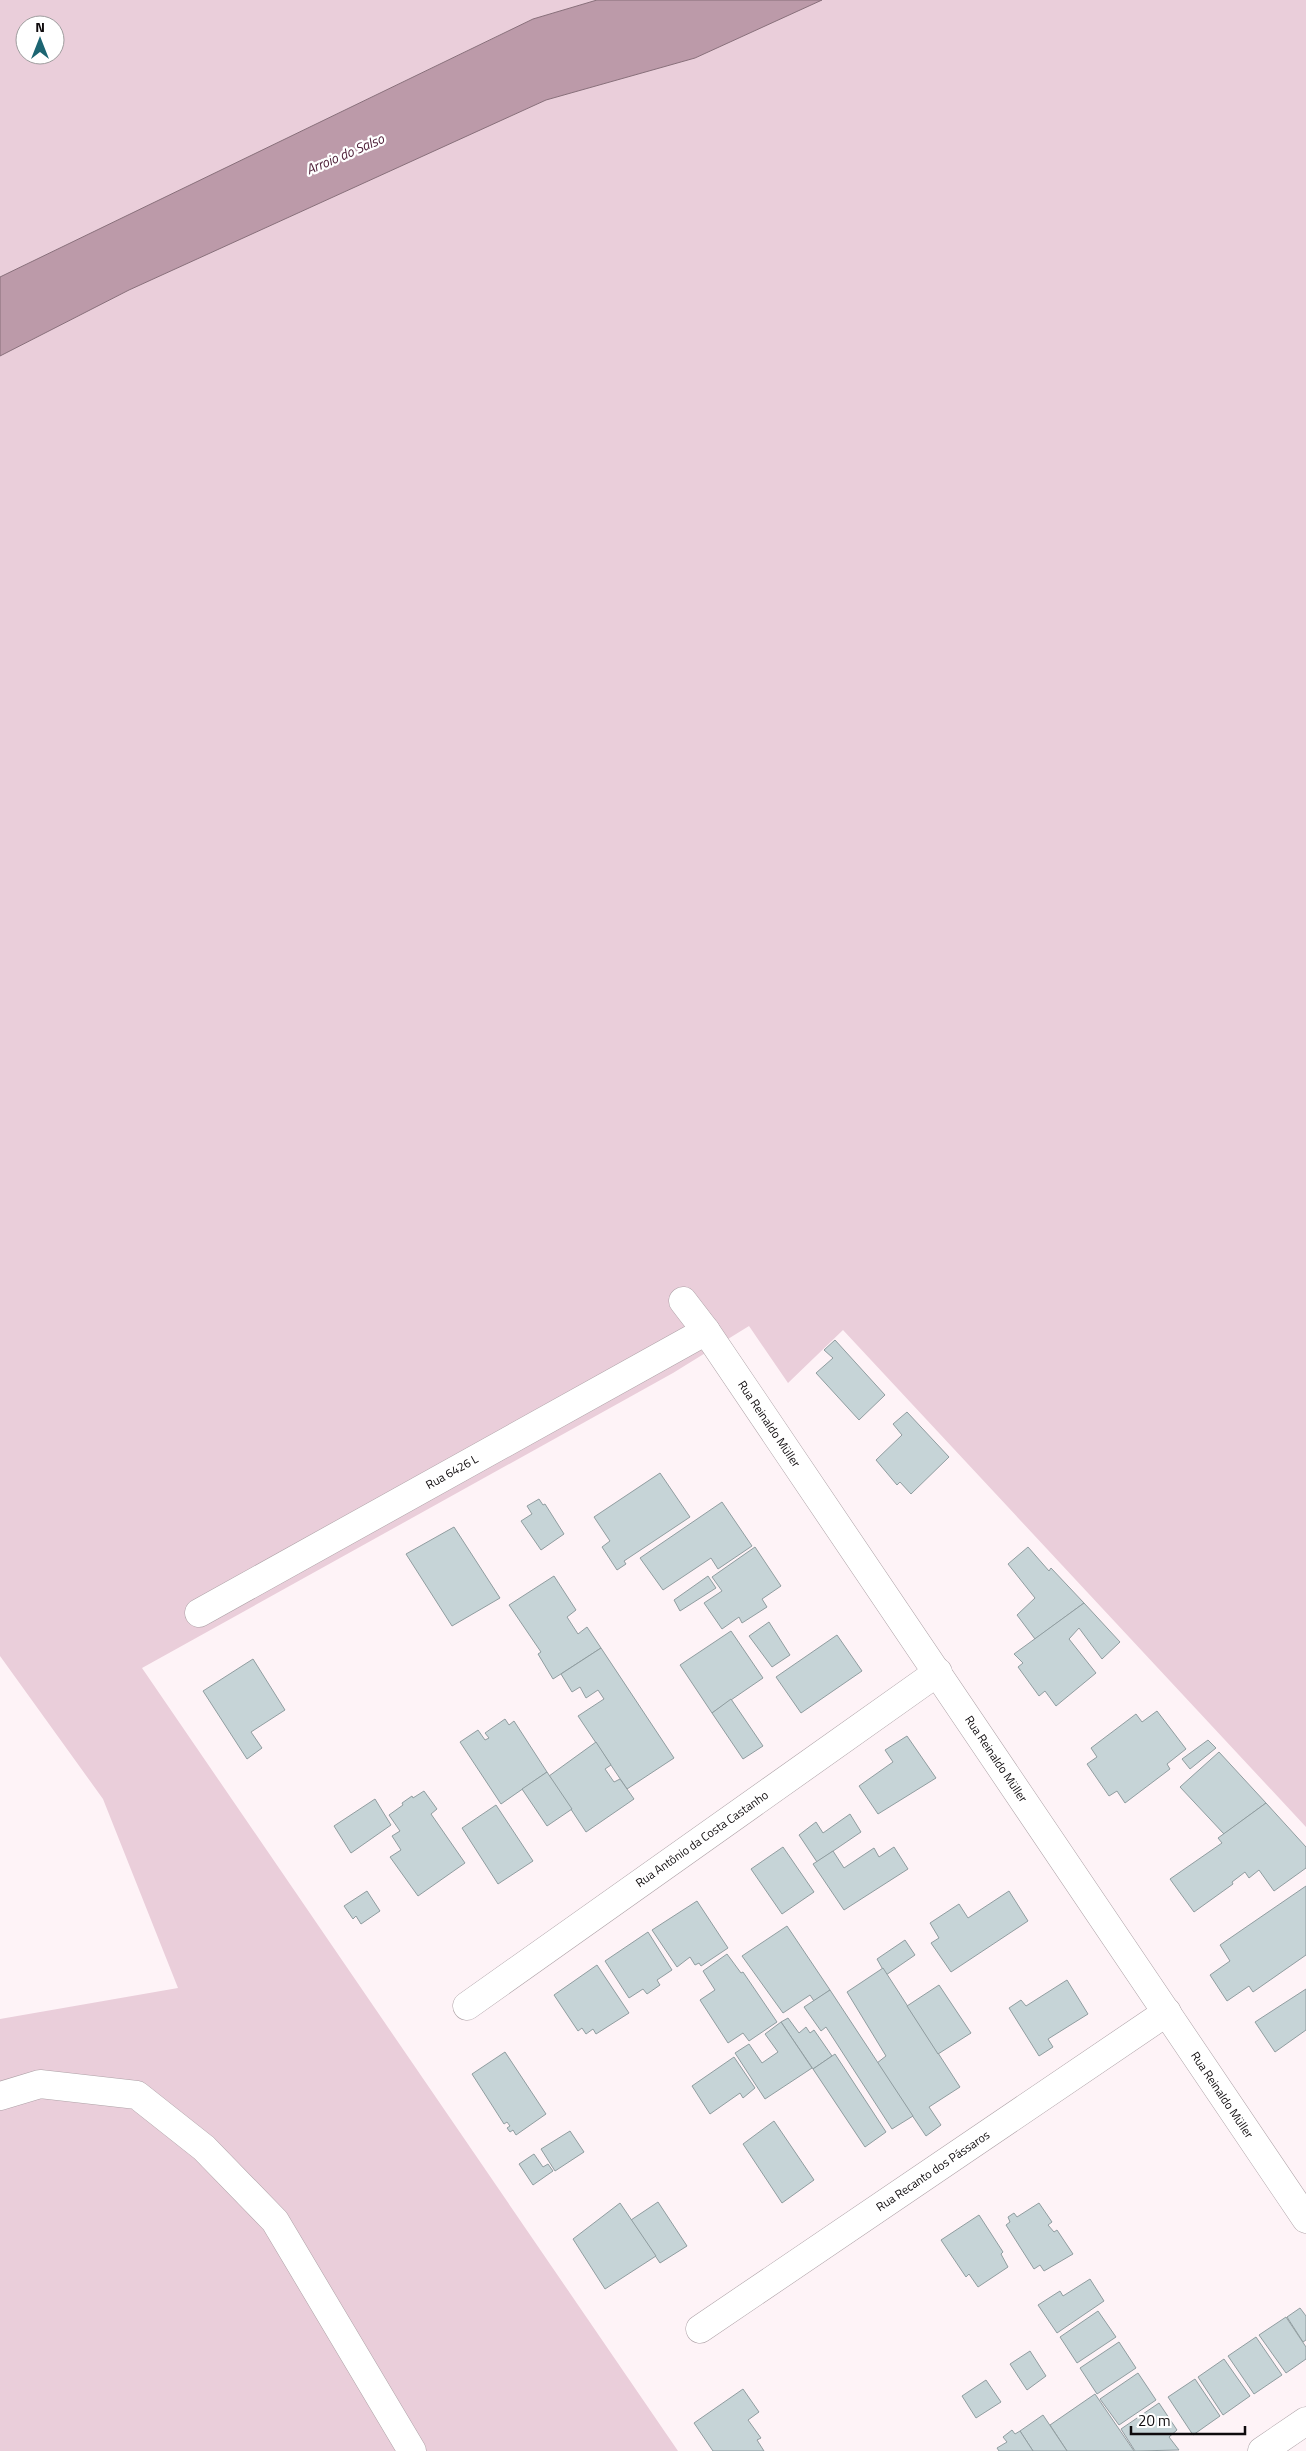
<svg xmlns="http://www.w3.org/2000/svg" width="1306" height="2451" viewBox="0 0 1306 2451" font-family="'Titillium Web',sans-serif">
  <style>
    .green { fill: #eaceda; fill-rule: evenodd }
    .water { fill: #bc9aa9; stroke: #886f7a }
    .building { fill: #c6d4d7; stroke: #909da0 }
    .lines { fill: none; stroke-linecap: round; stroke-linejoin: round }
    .street-casing { stroke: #aea2a7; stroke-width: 29 }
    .street { stroke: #fff; stroke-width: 28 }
    .labels { text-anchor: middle; stroke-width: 4.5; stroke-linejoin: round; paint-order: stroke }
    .street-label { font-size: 12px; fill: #0f0b0d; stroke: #fff }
    .water-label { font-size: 14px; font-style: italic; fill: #52243c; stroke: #fff }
  </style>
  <rect width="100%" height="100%" fill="#fef3f7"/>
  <!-- green -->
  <g class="green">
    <path d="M 0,0 L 597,0 L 533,19 L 0,277 ZM 25,25 L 55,25 L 55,55 L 25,55 Z"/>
    <polygon points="822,0 1306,0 1306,1827 843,1330 788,1383 749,1326 673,1373 142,1668 678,2451 0,2451 0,2019 178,1988 103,1799 0,1656 0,356 129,290 546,100 695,58"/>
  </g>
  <!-- water -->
  <polygon class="water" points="597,0 822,0 695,58 546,100 129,290 0,356 0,277 533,19"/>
  <!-- building -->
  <g class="building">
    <polygon points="835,1340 885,1395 859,1420 816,1373 833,1358 824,1350"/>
    <polygon points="907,1412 949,1457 911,1494 900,1482 897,1485 876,1460 902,1435 893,1424"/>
    <polygon points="660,1473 690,1517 624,1561 626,1564 617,1570 602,1547 610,1541 594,1517"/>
    <polygon points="539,1499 543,1505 545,1504 564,1534 541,1550 521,1521 532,1514 527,1506"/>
    <polygon points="722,1502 752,1546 718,1569 711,1558 663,1590 640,1558"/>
    <polygon points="454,1527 500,1598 452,1626 406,1554"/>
    <polygon points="755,1547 781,1586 762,1599 767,1607 742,1623 739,1617 722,1629 704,1603 722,1591 712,1577"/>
    <polygon points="1028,1547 1049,1571 1051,1568 1084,1603 1035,1639 1017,1615 1035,1598 1008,1564"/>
    <polygon points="554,1576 576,1610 567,1617 578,1634 587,1627 601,1648 553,1679 538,1654 541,1652 509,1605"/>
    <polygon points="708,1576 716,1588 680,1611 674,1600"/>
    <polygon points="1084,1603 1120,1642 1102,1659 1079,1628 1069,1639 1096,1673 1056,1706 1045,1691 1039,1696 1018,1667 1023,1663 1014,1654"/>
    <polygon points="769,1622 790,1655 772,1667 749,1636"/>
    <polygon points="731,1631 763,1678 712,1713 680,1665"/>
    <polygon points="837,1635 862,1671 801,1713 776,1677"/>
    <polygon points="601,1648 674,1758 627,1789 578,1716 604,1699 598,1690 586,1698 580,1687 572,1692 561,1674"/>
    <polygon points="253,1659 285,1710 251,1732 262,1748 247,1759 203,1691"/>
    <polygon points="731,1699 763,1746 743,1759 712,1713"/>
    <polygon points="1157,1711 1186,1749 1167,1764 1170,1769 1125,1803 1117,1791 1109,1796 1087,1764 1097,1757 1091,1748 1136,1714 1142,1722"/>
    <polygon points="505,1719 509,1725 514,1721 547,1772 501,1804 460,1742 478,1730 485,1740 489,1738 485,1733"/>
    <polygon points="907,1736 936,1778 878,1814 859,1786 893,1762 885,1750"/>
    <polygon points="1208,1740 1216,1748 1190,1769 1182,1759"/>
    <polygon points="596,1742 611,1765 605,1769 614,1782 620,1779 634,1799 586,1832 549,1776"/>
    <polygon points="1219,1752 1266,1803 1224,1834 1180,1787"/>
    <polygon points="547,1772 572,1809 547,1826 522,1789"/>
    <polygon points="424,1791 437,1809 431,1814 465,1863 418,1896 390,1857 401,1850 392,1836 400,1831 389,1815 403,1805 402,1803 412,1796 413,1798"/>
    <polygon points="375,1799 391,1825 351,1853 334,1826"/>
    <polygon points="1266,1803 1306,1847 1306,1868 1274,1891 1259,1870 1249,1878 1245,1872 1232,1882 1233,1884 1194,1912 1170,1879 1222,1843 1218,1838"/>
    <polygon points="496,1805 533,1861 498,1884 462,1828"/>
    <polygon points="850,1814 861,1832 817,1862 799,1835 816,1822 823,1833"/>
    <polygon points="783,1847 814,1892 782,1914 751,1869"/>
    <polygon points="894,1847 908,1869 844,1910 813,1864 833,1851 844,1868 874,1848 879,1857"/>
    <polygon points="1306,1886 1306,1955 1253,1992 1249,1986 1227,2001 1210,1975 1230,1961 1220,1945"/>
    <polygon points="367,1891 380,1911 361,1924 356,1916 353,1919 344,1906"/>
    <polygon points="1009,1891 1028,1921 951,1972 931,1943 939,1938 930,1923 959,1904 968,1918"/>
    <polygon points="697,1901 728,1948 701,1966 699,1963 695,1965 690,1957 677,1967 652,1930"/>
    <polygon points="787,1926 830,1990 814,2001 810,1995 783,2013 742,1956"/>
    <polygon points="648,1932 672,1970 657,1980 660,1985 647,1994 643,1989 629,1998 605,1961"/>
    <polygon points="905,1940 915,1955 886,1975 877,1959"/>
    <polygon points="727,1954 741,1973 743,1972 777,2022 749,2041 743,2033 728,2043 700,2000 715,1990 703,1971"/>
    <polygon points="597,1965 629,2013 596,2034 593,2029 586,2034 582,2028 578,2031 554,1995"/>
    <polygon points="883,1968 960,2087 929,2107 941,2125 926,2136 877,2063 886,2056 847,1992"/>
    <polygon points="1067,1980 1088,2014 1048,2039 1053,2047 1039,2056 1009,2008 1021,2000 1026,2006"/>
    <polygon points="939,1985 971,2033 938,2054 907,2006"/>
    <polygon points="1306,1989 1306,2030 1275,2052 1255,2022"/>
    <polygon points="830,1990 913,2116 892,2129 826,2027 821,2031 804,2007"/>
    <polygon points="788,2018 799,2033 806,2027 810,2033 814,2030 832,2056 813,2069 781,2022"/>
    <polygon points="781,2022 812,2068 765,2099 735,2053 749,2044 762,2063 778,2052 765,2034"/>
    <polygon points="505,2052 546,2114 516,2135 513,2130 510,2132 507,2128 510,2126 507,2122 504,2124 472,2074"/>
    <polygon points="835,2054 886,2132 865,2147 813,2069"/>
    <polygon points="734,2057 755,2088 743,2098 740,2093 710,2114 692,2086"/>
    <polygon points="774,2121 814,2180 782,2203 743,2144"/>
    <polygon points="570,2131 584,2152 555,2171 541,2149"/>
    <polygon points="534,2154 543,2167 548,2164 553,2171 533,2185 519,2164"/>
    <polygon points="658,2202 687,2246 660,2263 631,2220"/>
    <polygon points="620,2203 656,2256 605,2289 573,2239"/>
    <polygon points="1039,2203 1052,2222 1048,2225 1054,2232 1057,2230 1073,2254 1044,2271 1040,2265 1034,2269 1006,2225 1010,2222 1008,2217 1014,2213 1017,2217"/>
    <polygon points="979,2215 1003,2252 1001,2254 1008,2267 978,2287 969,2274 966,2277 941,2240"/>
    <polygon points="1090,2279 1104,2301 1057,2333 1038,2305 1060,2291 1063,2296"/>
    <polygon points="1300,2308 1306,2316 1306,2340 1303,2342 1287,2317"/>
    <polygon points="1098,2311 1116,2337 1077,2363 1060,2337"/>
    <polygon points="1286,2317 1306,2347 1306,2359 1286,2373 1259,2335"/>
    <polygon points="1256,2337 1282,2375 1254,2394 1228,2356"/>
    <polygon points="1119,2342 1136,2368 1097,2394 1080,2368"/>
    <polygon points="1030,2351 1046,2376 1027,2390 1010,2364"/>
    <polygon points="1224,2359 1250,2396 1223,2415 1198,2377"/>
    <polygon points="1138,2373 1156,2400 1119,2425 1100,2399"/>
    <polygon points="1195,2379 1220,2416 1193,2435 1168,2397"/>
    <polygon points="986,2380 1001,2402 976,2418 962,2396"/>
    <polygon points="743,2389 759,2412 748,2420 761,2438 757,2440 764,2451 713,2451 694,2423"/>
    <polygon points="1095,2394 1134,2451 1067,2451 1050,2425"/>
    <polygon points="1159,2403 1177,2430 1169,2437 1179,2450 1135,2451 1121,2429"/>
    <polygon points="1043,2415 1067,2451 1033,2451 1020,2431"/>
    <polygon points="1012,2430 1015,2434 1020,2431 1033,2451 999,2451 997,2448 1007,2442 1003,2437"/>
  </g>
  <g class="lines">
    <defs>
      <g id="street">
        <polyline points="683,1301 706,1331 1306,2219"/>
        <polyline points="199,1613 706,1331"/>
        <polyline points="467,2006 938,1672"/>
        <polyline points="0,2096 40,2084 137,2095 204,2148 275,2221 412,2451"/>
        <polyline points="700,2329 1167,2012"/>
        <polyline points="1262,2451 1306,2421"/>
      </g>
    </defs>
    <!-- street casing -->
    <use href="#street" class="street-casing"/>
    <!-- street -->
    <use href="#street" class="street"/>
  </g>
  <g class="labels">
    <!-- street labels -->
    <g class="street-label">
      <text transform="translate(769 1424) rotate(56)" y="4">Rua Reinaldo Müller</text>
      <text transform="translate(452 1472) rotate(-29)" y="4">Rua 6426 L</text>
      <text transform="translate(996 1759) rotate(56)" y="4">Rua Reinaldo Müller</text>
      <text transform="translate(702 1839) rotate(-35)" y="4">Rua Antônio da Costa Castanho</text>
      <text transform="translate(1222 2095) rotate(56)" y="4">Rua Reinaldo Müller</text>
      <text transform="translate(933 2171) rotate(-34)" y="4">Rua Recanto dos Pássaros</text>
    </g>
    <!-- water labels -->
    <g class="water-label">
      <text transform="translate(345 154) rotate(-23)" y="5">Arroio do Salso</text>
    </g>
  </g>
  <!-- north arrow -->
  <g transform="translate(40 40)"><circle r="24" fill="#ffffff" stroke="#9f9d9e"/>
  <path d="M0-4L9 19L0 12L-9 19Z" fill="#1c6572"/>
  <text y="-8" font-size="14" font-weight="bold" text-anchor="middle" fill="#0f0b0d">N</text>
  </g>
  <!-- scale -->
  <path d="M1131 2426v8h114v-8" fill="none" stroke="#0f0b0d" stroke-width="2.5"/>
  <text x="1138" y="2426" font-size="15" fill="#0f0b0d" stroke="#ffffff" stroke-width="4" paint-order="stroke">20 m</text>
</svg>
